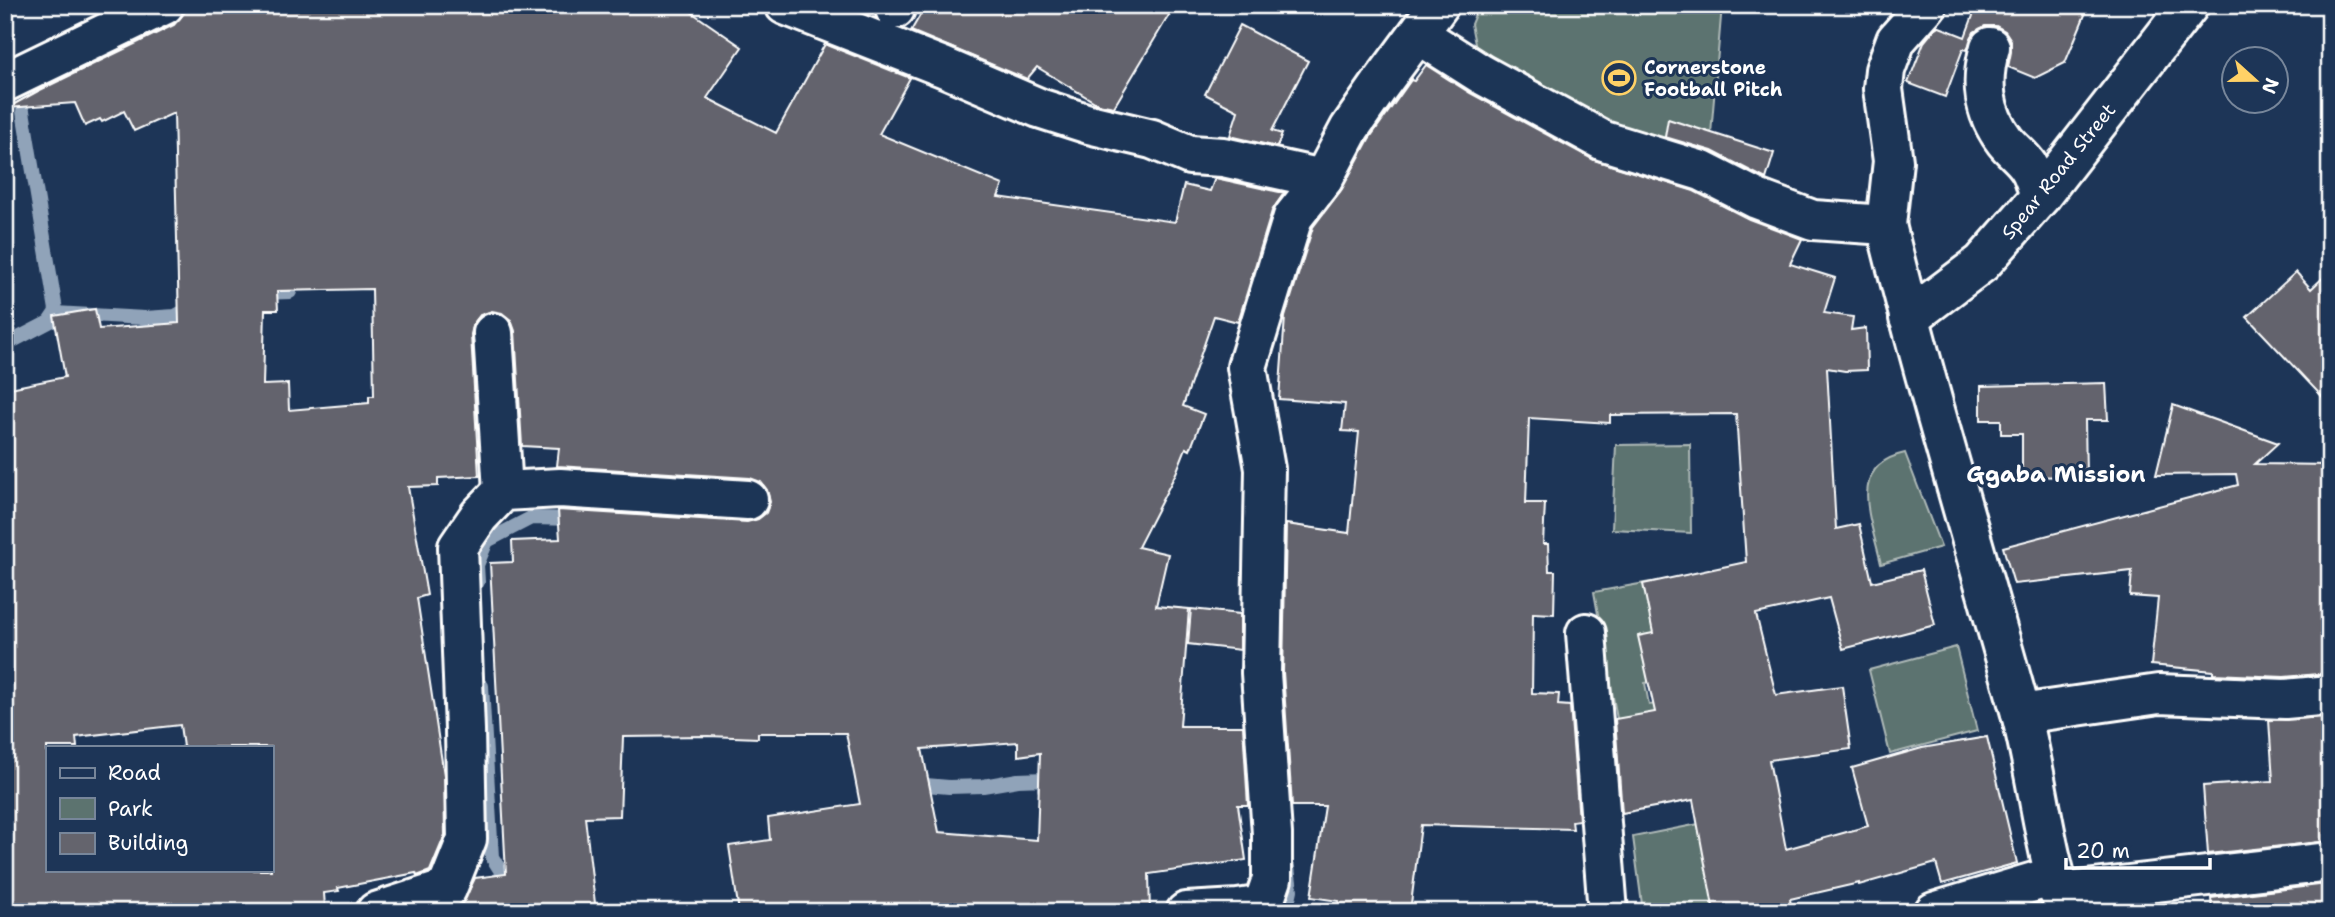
<svg xmlns="http://www.w3.org/2000/svg" width="2335" height="917" viewBox="0 0 2335 917" font-family="'Shantell Sans',sans-serif">
  <style>
    .green { fill: #5c736f; stroke: #aeb9b7; stroke-width: 2 }
    .lines { fill: none; stroke-linecap: round; stroke-linejoin: round }
    .stream { stroke: #90a3b9; stroke-width: 14 }
    .building { fill: #64646d; stroke: #fff; stroke-width: 2; fill-rule: evenodd }
    .minor-casing { stroke: #fff; stroke-width: 44 }
    .minor { stroke: #1d3557; stroke-width: 38 }
    .labels { text-anchor: middle; stroke-width: 6; stroke-linejoin: round; paint-order: stroke }
    .poi-label { font-size: 19px; font-weight: bold; fill: #fff; stroke: #1d3557; text-anchor: start }
    .street-label { font-size: 19px; fill: #fff; stroke: #1d3557 }
    .quarter-label { font-size: 23px; font-weight: bold; fill: #fff; stroke: #1d3557 }
  </style>
  <rect width="100%" height="100%" fill="#1d3557"/>
  <filter id="ink" filterUnits="userSpaceOnUse"><feTurbulence type="fractalNoise" baseFrequency=".0143" numOctaves="2"/><feDisplacementMap in="SourceGraphic" scale="14" xChannelSelector="R" yChannelSelector="G"/><feConvolveMatrix kernelMatrix="1 2 1 2 8 2 1 2 1" color-interpolation-filters="sRGB"/></filter>
  <g filter="url(#ink)">
    <!-- green -->
    <g class="green">
      <polygon points="1479,5 1722,5 1709,157 1566,106 1476,49 1471,24"/>
      <polygon points="1690,444 1691,533 1612,529 1616,445"/>
      <path d="M 1905,453 L 1941,547 L 1881,564 C 1872,521 1845,466 1905,453 Z"/>
      <polygon points="1651,582 1662,644 1654,681 1645,683 1649,705 1674,702 1677,720 1619,730 1594,592"/>
      <polygon points="1956,647 1977,731 1890,754 1869,670"/>
      <polygon points="1699,824 1716,912 1643,912 1633,837"/>
    </g>
    <g class="lines">
      <!-- stream -->
      <g class="stream">
        <polyline points="23,111 58,322"/>
        <polyline points="260,293 290,292"/>
        <polyline points="5,345 49,322 55,313 145,318 175,316 193,306"/>
        <polyline points="732,526 744,526 767,503"/>
        <polyline points="478,582 477,565 487,541 531,518 576,519"/>
        <polyline points="482,686 492,857 502,873 492,890"/>
        <polyline points="913,782 914,784 949,787 983,786 1018,780 1045,779 1044,789"/>
        <polyline points="1286,912 1291,890 1288,867"/>
      </g>
    </g>
    <!-- building -->
    <g class="building">
      <path d="M 195,5 L 681,5 L 742,47 L 707,98 L 776,133 L 825,44 L 910,78 L 879,134 L 1003,185 L 998,197 L 1175,222 L 1184,185 L 1210,191 L 1215,178 L 1220,179 L 1284,193 L 1272,211 L 1238,322 L 1214,316 L 1183,406 L 1204,414 L 1190,450 L 1186,448 L 1176,473 L 1138,547 L 1168,554 L 1156,606 L 1189,609 L 1180,726 L 1243,726 L 1248,805 L 1238,805 L 1246,860 L 1149,874 L 1150,912 L 739,912 L 729,846 L 770,840 L 768,818 L 860,804 L 846,733 L 758,733 L 758,738 L 708,736 L 623,737 L 620,816 L 585,817 L 596,912 L 448,912 L 462,905 L 475,878 L 506,874 L 490,563 L 513,562 L 512,541 L 560,539 L 558,510 L 747,522 L 758,519 L 766,513 L 770,502 L 767,490 L 761,482 L 750,478 L 557,466 L 559,448 L 522,446 L 515,331 L 511,320 L 502,313 L 492,311 L 480,315 L 474,323 L 471,334 L 479,476 L 438,478 L 438,486 L 408,487 L 427,595 L 417,598 L 444,775 L 445,835 L 430,871 L 417,876 L 416,873 L 338,888 L 339,891 L 324,893 L 325,907 L 297,912 L 5,912 L 5,389 L 65,377 L 54,316 L 95,309 L 99,329 L 179,323 L 174,113 L 134,131 L 124,111 L 102,122 L 100,119 L 85,126 L 75,103 L 7,108 L 38,91 L 174,25 L 184,13 ZM 372,289 L 374,396 L 369,396 L 369,403 L 289,410 L 288,384 L 263,385 L 265,310 L 278,310 L 277,291 ZM 180,725 L 183,747 L 271,747 L 271,870 L 47,870 L 47,747 L 77,747 L 76,737 ZM 1018,742 L 1018,756 L 1040,753 L 1037,840 L 939,832 L 922,749 Z"/>
      <polygon points="926,5 1175,5 1114,107 1098,104 1037,67 1027,79 911,31"/>
      <polygon points="1977,5 2089,5 2065,63 2035,78 2008,67 2011,52 2011,40 2005,31 1996,26 1985,26 1974,32 1967,50 1963,49 1945,97 1908,83 1924,42 1937,26 1965,37"/>
      <polygon points="1240,25 1308,61 1272,131 1282,134 1277,147 1230,136 1238,111 1205,94"/>
      <polygon points="1426,65 1470,93 1594,160 1694,191 1749,219 1802,239 1790,264 1835,278 1824,313 1853,317 1851,330 1866,328 1867,370 1845,371 1827,368 1836,529 1859,524 1872,582 1921,570 1935,625 1843,649 1829,598 1756,614 1776,695 1842,686 1851,749 1769,760 1786,849 1868,826 1852,768 1922,748 1987,737 2017,863 1942,884 1936,863 1859,885 1859,883 1790,899 1791,906 1763,912 1714,912 1693,800 1622,813 1615,719 1655,712 1638,636 1653,633 1643,584 1746,562 1736,414 1610,415 1610,423 1529,418 1526,503 1545,503 1543,544 1548,544 1549,571 1555,571 1554,614 1533,613 1532,693 1559,694 1558,705 1570,706 1579,820 1572,821 1573,829 1421,825 1410,912 1337,912 1339,901 1311,897 1325,806 1292,806 1283,672 1286,524 1349,533 1359,432 1342,431 1345,404 1279,399 1285,317 1313,227 1342,189 1369,139 1411,80 1414,81"/>
      <polygon points="1668,119 1774,153 1766,179 1712,151 1665,137"/>
      <polygon points="2330,271 2330,405 2247,317 2296,272 2311,289"/>
      <polygon points="2106,383 2108,420 2085,420 2086,476 2022,477 2022,434 2001,434 2001,420 1981,420 1981,386"/>
      <polygon points="2173,405 2278,443 2255,464 2330,465 2330,673 2284,677 2213,674 2213,671 2151,665 2158,598 2130,596 2132,571 2014,584 2003,547 2238,485 2236,474 2156,475"/>
      <polygon points="1191,609 1240,614 1240,650 1188,644"/>
      <polygon points="2330,717 2330,841 2208,854 2203,786 2273,781 2269,720"/>
      <polygon points="2327,884 2330,912 2212,912 2211,898"/>
    </g>
    <g class="lines">
      <defs>
        <g id="minor">
          <polyline points="785,5 943,67 1039,108 1089,124 1152,139 1190,155 1223,157 1323,179"/>
          <polyline points="895,9 896,5"/>
          <path d="M 1418,34 L 1481,74 L 1604,141 L 1702,171 L 1757,199 L 1813,220 L 1886,225 C 1926,388 1975,548 2020,710 C 2038,777 2043,846 2066,912"/>
          <path d="M 1990,47 C 1980,82 1983,112 2005,141 C 2012,150 2022,157 2028,166 C 2034,174 2037,187 2040,197"/>
          <polyline points="5,82 164,5"/>
          <polyline points="1886,225 1893,161 1883,89 1885,70 1896,40 1927,5"/>
          <polyline points="1909,318 1982,263 2040,197 2189,5"/>
          <polyline points="493,333 503,491"/>
          <polyline points="1586,633 1608,912"/>
          <polyline points="2021,714 2159,694 2285,699 2330,695"/>
          <polyline points="2059,893 2330,862"/>
          <polyline points="376,912 447,889 467,839 465,730 458,547 479,516 503,491 560,488 748,500"/>
          <polyline points="1186,912 1238,909 1263,905 1272,879 1272,834 1261,673 1265,469 1247,367 1293,217 1323,179 1350,128 1380,85 1439,5"/>
          <polyline points="1934,912 2054,876"/>
        </g>
      </defs>
      <!-- minor casing -->
      <use href="#minor" class="minor-casing"/>
      <!-- minor -->
      <use href="#minor" class="minor"/>
    </g>
  </g>
  <!-- icons -->
  <defs>
    <symbol id="stadium-ring" viewBox="-11 -11 22 22"><circle r="9.5" fill="#1d3557" stroke="#ffd166" stroke-width="1.5"/><path d="M0-5a6.5 5 0 1 0 0 10a6.5 5 0 1 0 0-10ZM-3.5-1.8h7v3.6h-7Z" fill="#ffd166"/></symbol>
  </defs>
  <g fill-rule="evenodd">
    <use href="#stadium-ring" x="1600" y="59" width="38" height="38"/>
  </g>
  <g class="labels">
    <!-- poi labels -->
    <g class="poi-label">
      <text x="1644" y="74">Cornerstone<tspan x="1644" dy="22">Football Pitch</tspan></text>
    </g>
    <!-- street labels -->
    <g class="street-label">
      <text transform="translate(2058 171) rotate(-51)" y="7">Spear Road Street</text>
    </g>
    <!-- quarter labels -->
    <g class="quarter-label">
      <text x="2056" y="482">Ggaba Mission</text>
    </g>
  </g>
  <!-- margin -->
  <rect width="2335" height="917" fill="none" stroke="#1d3557" stroke-width="28"/>
  <rect x="14" y="14" width="2307" height="889" fill="none" stroke="#fff" stroke-width="2.5" filter="url(#ink)"/>
  <!-- legend -->
  <rect x="46" y="746" width="228" height="126" fill="#1d3557" stroke="#77869a" stroke-width="2"/>
  <rect x="60" y="768" width="35" height="10" fill="#1d3557" stroke="#77869a" stroke-width="2"/>
  <text x="108" y="780" font-size="21" fill="#ffffff">Road</text>
  <rect x="60" y="798" width="35" height="21" fill="#5c736f" stroke="#77869a" stroke-width="2"/>
  <text x="108" y="816" font-size="21" fill="#ffffff">Park</text>
  <rect x="60" y="833" width="35" height="21" fill="#64646d" stroke="#77869a" stroke-width="2"/>
  <text x="108" y="850" font-size="21" fill="#ffffff">Building</text>
  <!-- north arrow -->
  <g transform="translate(2255 80) rotate(111)"><circle r="33" fill="#1d3557" stroke="#77869a" stroke-width="2"/>
  <path d="M0-5L12 26L0 18L-12 26Z" fill="#ffd166"/>
  <text y="-10" font-size="19" font-weight="bold" text-anchor="middle" fill="#ffffff">N</text>
  </g>
  <!-- scale -->
  <path d="M2066 858v10h144v-10" fill="none" stroke="#ffffff" stroke-width="3.5"/>
  <text x="2076" y="858" font-size="21" fill="#ffffff" stroke="#1d3557" stroke-width="5" paint-order="stroke">20 m</text>
</svg>
